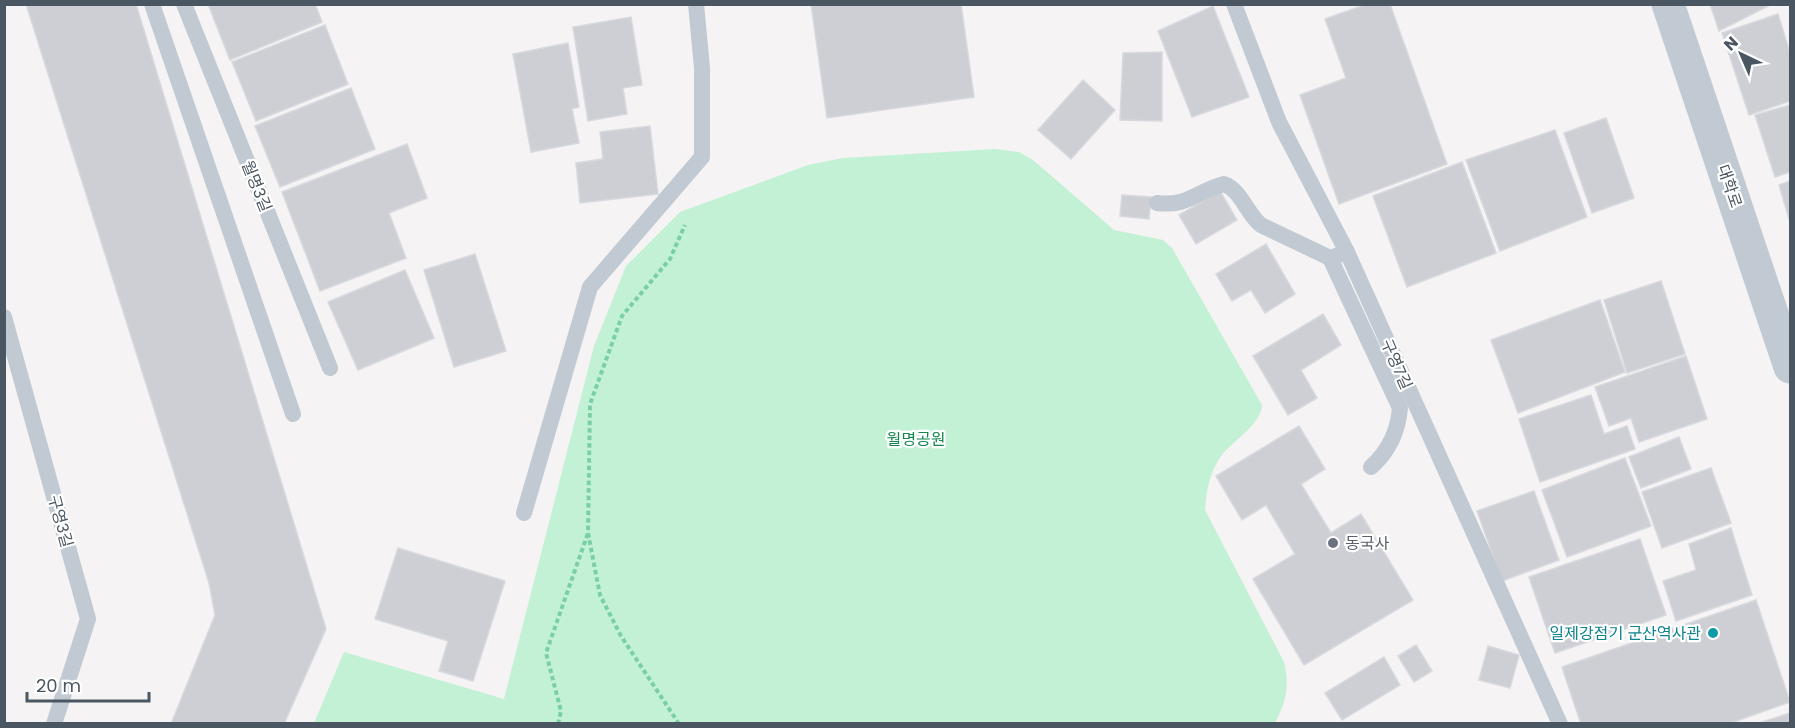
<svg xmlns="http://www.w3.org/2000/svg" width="1795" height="728" viewBox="0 0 1795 728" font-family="Poppins,'Noto Sans KR',sans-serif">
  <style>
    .green { fill: #c3f1d5 }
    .building { fill: #cdcfd5; stroke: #d7d9de; stroke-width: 1.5 }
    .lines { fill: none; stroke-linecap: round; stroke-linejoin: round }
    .path { stroke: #7ad0a6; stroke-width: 4; stroke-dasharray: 4.5 3; stroke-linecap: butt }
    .service { stroke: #c1cad2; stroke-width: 16 }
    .tertiary { stroke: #c1cad2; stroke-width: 33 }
    .worship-dot { fill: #6b7280; stroke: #fff; stroke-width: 2 }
    .culture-dot { fill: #0f9aa8; stroke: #fff; stroke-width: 2 }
    .labels { text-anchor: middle; stroke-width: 4.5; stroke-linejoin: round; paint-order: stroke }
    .street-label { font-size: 16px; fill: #4a5661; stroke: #fff }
    .park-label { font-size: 16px; fill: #17864f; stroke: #fff }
    .worship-label { font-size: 16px; fill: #5b616d; stroke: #fff; text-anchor: start }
    .culture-label { font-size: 16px; fill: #0d838f; stroke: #fff; text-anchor: end }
  </style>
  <rect width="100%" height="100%" fill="#f5f3f3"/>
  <!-- green -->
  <path class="green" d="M 995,149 L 1019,152 L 1033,160 L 1114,230 L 1163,240 L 1172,248 L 1262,405 C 1261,425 1232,441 1221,456 C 1210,472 1206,491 1205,510 L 1284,662 C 1290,687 1286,701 1275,723 L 314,723 L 344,652 L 504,699 L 594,346 L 626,266 L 680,212 L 808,165 L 843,158 Z"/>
  <!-- building -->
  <g class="building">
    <polygon points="26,4 136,4 326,629 284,724 171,724 215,615 209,583"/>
    <polygon points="208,4 315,4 322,22 230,60"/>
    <polygon points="811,4 961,4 974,97 827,118"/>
    <polygon points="1367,4 1390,4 1447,164 1339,204 1300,95 1346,78 1325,19"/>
    <polygon points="1710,4 1772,4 1719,31"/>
    <polygon points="1213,6 1249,97 1192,117 1158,31"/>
    <polygon points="1778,14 1790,53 1790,101 1749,115 1722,33"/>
    <polygon points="631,17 642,85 623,88 627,114 588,121 573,27"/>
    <polygon points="325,25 348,84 256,121 232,62"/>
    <polygon points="568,43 579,107 572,109 579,143 531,152 513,54"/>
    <polygon points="1162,52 1162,121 1120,120 1123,53"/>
    <polygon points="1083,80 1115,110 1071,159 1038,130"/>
    <polygon points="351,88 375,149 280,187 255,126"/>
    <polygon points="1790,105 1790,172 1775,177 1755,115"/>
    <polygon points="1606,118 1634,198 1592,213 1564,133"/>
    <polygon points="650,126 658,194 580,203 576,163 603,159 600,132"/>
    <polygon points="1555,130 1587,217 1500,251 1466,160"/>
    <polygon points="407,144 427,198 389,213 406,258 320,291 282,192"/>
    <polygon points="1462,162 1496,253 1407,287 1373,196"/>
    <polygon points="1790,181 1790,218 1789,219 1779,185"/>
    <polygon points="1220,191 1237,220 1196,244 1179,215"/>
    <polygon points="1122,195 1151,197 1149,219 1120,216"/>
    <polygon points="1266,244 1295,294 1265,313 1251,290 1232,301 1216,274"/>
    <polygon points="475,254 506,351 454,367 424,270"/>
    <polygon points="405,270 434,338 358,370 328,302"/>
    <polygon points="1661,281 1685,354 1627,373 1604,300"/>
    <polygon points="1600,300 1625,372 1518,413 1491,340"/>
    <polygon points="1323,314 1341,345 1301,370 1317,398 1288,415 1253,356"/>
    <polygon points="1686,356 1707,419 1639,442 1631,418 1609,426 1595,387"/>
    <polygon points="1591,395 1604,434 1627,426 1635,449 1540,482 1519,419"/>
    <polygon points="1299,426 1325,469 1301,484 1331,533 1361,514 1413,600 1304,665 1253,579 1295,554 1266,505 1242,520 1216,476"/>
    <polygon points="1679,437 1691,469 1641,488 1629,457"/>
    <polygon points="1625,458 1651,526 1567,557 1542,490"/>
    <polygon points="1711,468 1731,523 1662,548 1642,492"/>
    <polygon points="1534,491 1559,560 1502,581 1477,511"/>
    <polygon points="1731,528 1752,595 1676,621 1663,581 1696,570 1689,544"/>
    <polygon points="1640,539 1666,615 1555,653 1529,577"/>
    <polygon points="398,548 505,581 473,681 439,671 448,641 375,619"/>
    <polygon points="1756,600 1790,702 1728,724 1581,724 1562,667"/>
    <polygon points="1416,645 1432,671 1414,682 1398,656"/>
    <polygon points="1488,646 1519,655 1510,688 1479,680"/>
    <polygon points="1384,657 1400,685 1342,720 1325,693"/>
    <polygon points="1790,713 1790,724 1756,724"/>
  </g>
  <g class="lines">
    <!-- path -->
    <g class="path">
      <polyline points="558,724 561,711 546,653 588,533"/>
      <polyline points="679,724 621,636 600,595 588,533 590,404 622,316 670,259 685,225"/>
    </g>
    <!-- service -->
    <g class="service">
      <polyline points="152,4 293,414"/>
      <polyline points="184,4 330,368"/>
      <polyline points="1234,4 1279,122 1347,252 1560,724"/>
      <path d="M 1157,203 C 1188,207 1197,191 1224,184 C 1241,190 1247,214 1261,225 L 1330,258"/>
      <path d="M 1347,252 L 1330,258 L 1400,408 C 1398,432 1389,451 1371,467"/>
      <polyline points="4,317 88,619 54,724"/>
      <polyline points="524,513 590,287 702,157 702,68 696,4"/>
    </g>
    <!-- tertiary -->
    <polyline class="tertiary" points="1668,4 1790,367"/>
  </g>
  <!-- markers -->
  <circle class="worship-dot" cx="1333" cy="543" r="6"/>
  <circle class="culture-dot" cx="1713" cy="633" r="6"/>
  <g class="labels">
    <!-- street labels -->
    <g class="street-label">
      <text transform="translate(257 186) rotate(68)" y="6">월명3길</text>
      <text transform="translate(1730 186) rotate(71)" y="6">대학로</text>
      <text transform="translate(1397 364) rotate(66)" y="6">구영7길</text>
      <text transform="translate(61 521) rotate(75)" y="6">구영3길</text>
    </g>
    <!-- park labels -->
    <g class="park-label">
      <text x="916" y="445">월명공원</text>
    </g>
    <!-- worship labels -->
    <g class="worship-label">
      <text x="1345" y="549">동국사</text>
    </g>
    <!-- culture labels -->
    <g class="culture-label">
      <text x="1701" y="639">일제강점기 군산역사관</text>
    </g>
  </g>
  <!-- border -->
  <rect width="1795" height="728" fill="none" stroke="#4a5661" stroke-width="12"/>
  <!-- north arrow -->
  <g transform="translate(1741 54) rotate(316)" stroke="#ffffff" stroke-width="4.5" paint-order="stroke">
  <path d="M0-4.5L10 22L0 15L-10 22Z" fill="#4a5661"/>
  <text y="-9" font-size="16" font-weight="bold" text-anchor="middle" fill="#4a5661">N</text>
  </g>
  <!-- scale -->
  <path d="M27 692v9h122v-9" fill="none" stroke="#4a5661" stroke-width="3"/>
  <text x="36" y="692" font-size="18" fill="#4a5661" stroke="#ffffff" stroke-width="4.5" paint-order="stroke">20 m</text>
</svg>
